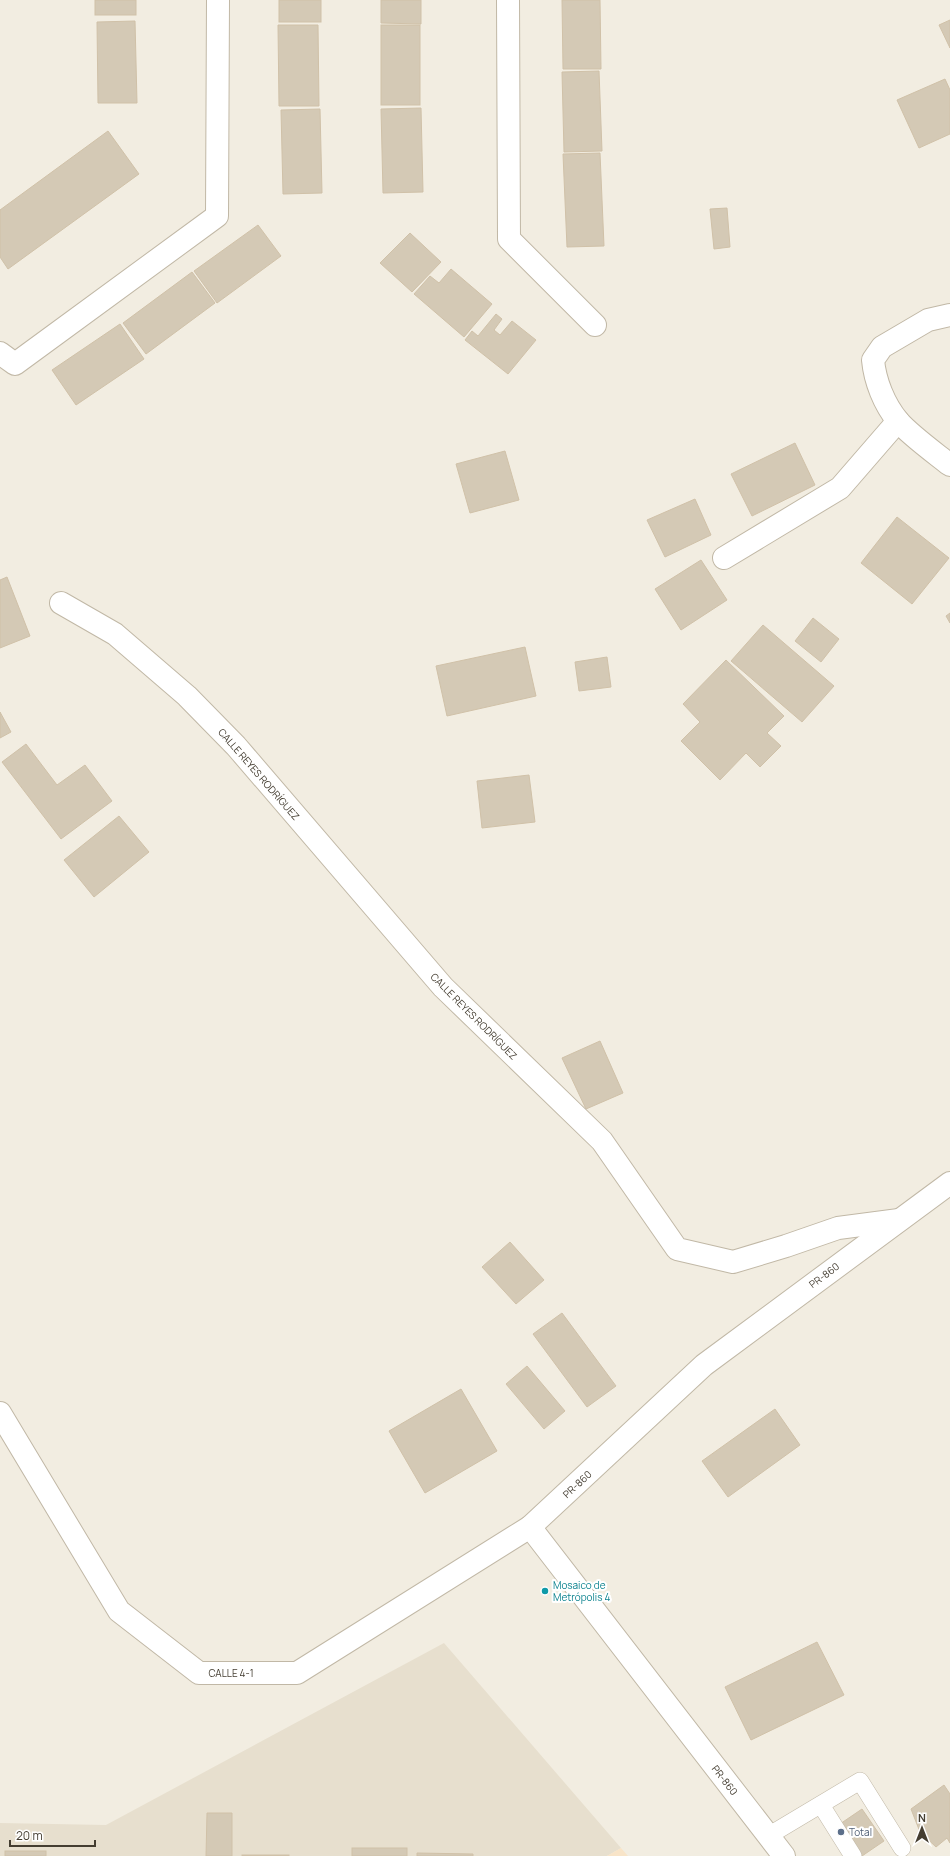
<svg xmlns="http://www.w3.org/2000/svg" width="950" height="1856" viewBox="0 0 950 1856" font-family="Manrope,sans-serif">
  <style>
    .residential { fill: #e7dfce }
    .commercial { fill: #f8e4c8 }
    .building { fill: #d4c9b5; stroke: #d0c1a8 }
    .lines { fill: none; stroke-linecap: round; stroke-linejoin: round }
    .service-casing { stroke: #c1b8a6; stroke-width: 18 }
    .minor-casing { stroke: #c1b8a6; stroke-width: 24 }
    .tertiary-casing { stroke: #c1b8a6; stroke-width: 24 }
    .service { stroke: #fff; stroke-width: 17 }
    .minor { stroke: #fff; stroke-width: 22 }
    .tertiary { stroke: #fff; stroke-width: 22 }
    .culture-dot { fill: #0f9aa8; stroke: #fff; stroke-width: 1.5 }
    .service-dot { fill: #5c6f8a; stroke: #fff; stroke-width: 1.5 }
    .labels { text-anchor: middle; stroke-width: 4; stroke-linejoin: round; paint-order: stroke }
    .street-label { font-size: 10px; fill: #443d31; stroke: #fff }
    .culture-label { font-size: 10px; fill: #0d838f; stroke: #fff; text-anchor: start }
    .service-label { font-size: 10px; fill: #4e5e75; stroke: #fff; text-anchor: start }
  </style>
  <rect width="100%" height="100%" fill="#f2ede1"/>
  <!-- residential -->
  <polygon class="residential" points="444,1643 621,1848 607,1856 0,1856 0,1823 106,1825"/>
  <!-- commercial -->
  <polygon class="commercial" points="621,1848 628,1856 607,1856"/>
  <!-- building -->
  <g class="building">
    <rect x="95" y="0" width="41" height="15"/>
    <rect x="279" y="0" width="42" height="22"/>
    <polygon points="381,0 421,0 421,24 381,23"/>
    <polygon points="562,0 600,0 601,69 563,69"/>
    <polygon points="950,20 950,48 939,25"/>
    <polygon points="135,21 137,103 98,103 97,22"/>
    <polygon points="278,25 318,25 319,106 279,106"/>
    <rect x="381" y="25" width="39" height="80"/>
    <polygon points="599,71 602,151 564,152 562,72"/>
    <polygon points="945,79 950,90 950,134 919,148 897,100"/>
    <polygon points="421,108 423,192 383,193 381,109"/>
    <polygon points="320,109 322,193 283,194 281,110"/>
    <polygon points="108,131 139,174 8,269 0,257 0,210"/>
    <polygon points="600,153 604,246 567,247 563,154"/>
    <polygon points="727,208 730,247 714,249 710,209"/>
    <polygon points="258,225 281,256 217,303 194,271"/>
    <polygon points="410,233 441,262 412,292 380,263"/>
    <polygon points="451,269 492,304 464,337 414,294 430,276 439,283"/>
    <polygon points="192,272 215,303 146,354 123,323"/>
    <polygon points="496,314 502,319 494,330 500,335 512,321 536,340 508,374 465,340 472,331 478,336"/>
    <polygon points="120,324 144,359 76,405 52,370"/>
    <polygon points="795,443 815,485 752,516 731,474"/>
    <polygon points="505,451 519,500 470,513 456,464"/>
    <polygon points="695,499 711,535 665,557 647,520"/>
    <polygon points="897,517 949,558 912,604 861,563"/>
    <polygon points="701,560 727,600 681,630 655,589"/>
    <polygon points="7,577 30,636 0,648 0,580"/>
    <polygon points="950,613 950,623 946,616"/>
    <polygon points="813,618 839,639 821,662 795,641"/>
    <polygon points="763,625 834,686 802,722 731,661"/>
    <polygon points="525,647 536,696 447,716 436,666"/>
    <polygon points="607,657 611,687 579,691 575,662"/>
    <polygon points="726,660 784,716 767,733 781,746 760,767 746,753 720,780 681,741 700,722 683,704"/>
    <polygon points="0,712 11,732 0,738"/>
    <polygon points="26,744 57,785 85,765 112,801 61,839 2,762"/>
    <polygon points="529,775 535,822 482,828 477,781"/>
    <polygon points="119,816 149,852 94,897 64,860"/>
    <polygon points="600,1041 623,1093 586,1109 562,1058"/>
    <polygon points="510,1242 544,1280 516,1304 482,1267"/>
    <polygon points="562,1313 616,1386 587,1407 533,1334"/>
    <polygon points="527,1366 565,1411 544,1429 506,1384"/>
    <polygon points="461,1389 497,1451 425,1493 389,1431"/>
    <polygon points="775,1409 800,1445 728,1497 702,1461"/>
    <polygon points="817,1642 844,1695 751,1740 725,1687"/>
    <polygon points="944,1785 950,1794 950,1843 947,1838 936,1847 920,1832 911,1809"/>
    <polygon points="862,1809 884,1841 862,1856 858,1856 837,1826"/>
    <polygon points="207,1813 232,1813 232,1856 206,1856"/>
    <rect x="352" y="1848" width="55" height="8"/>
    <rect x="5" y="1851" width="41" height="5"/>
    <polygon points="417,1853 473,1854 473,1856 417,1856"/>
    <rect x="242" y="1855" width="47" height="1"/>
  </g>
  <g class="lines">
    <defs>
      <g id="service">
        <polyline points="821,1805 853,1856"/>
        <polyline points="768,1836 860,1781 902,1848"/>
      </g>
      <g id="minor">
        <polyline points="508,0 509,239 595,325"/>
        <path d="M 950,315 L 928,320 L 882,347 L 873,360 C 875,381 884,404 898,421 C 910,435 935,453 950,465"/>
        <polyline points="0,353 15,364 217,216 218,0"/>
        <polyline points="724,558 840,488 898,421"/>
        <polyline points="61,603 115,634 187,696 236,746 443,987 602,1141 677,1249 733,1262 786,1246 838,1228 899,1220"/>
        <polyline points="0,1413 119,1611 199,1673 297,1673 530,1527"/>
      </g>
      <polyline id="tertiary" points="784,1856 530,1527 704,1365 950,1183"/>
    </defs>
    <!-- service casing -->
    <use href="#service" class="service-casing"/>
    <!-- minor casing -->
    <use href="#minor" class="minor-casing"/>
    <!-- tertiary casing -->
    <use href="#tertiary" class="tertiary-casing"/>
    <!-- service -->
    <use href="#service" class="service"/>
    <!-- minor -->
    <use href="#minor" class="minor"/>
    <!-- tertiary -->
    <use href="#tertiary" class="tertiary"/>
  </g>
  <!-- markers -->
  <circle class="culture-dot" cx="545" cy="1591" r="4"/>
  <circle class="service-dot" cx="841" cy="1832" r="4"/>
  <g class="labels">
    <!-- street labels -->
    <g class="street-label">
      <text transform="translate(259 774) rotate(49)" y="4">CALLE REYES RODRÍGUEZ</text>
      <text transform="translate(474 1016) rotate(45)" y="4">CALLE REYES RODRÍGUEZ</text>
      <text transform="translate(824 1275) rotate(-37)" y="4">PR-860</text>
      <text transform="translate(577 1484) rotate(-43)" y="4">PR-860</text>
      <text x="231" y="1677">CALLE 4-1</text>
      <text transform="translate(725 1780) rotate(52)" y="4">PR-860</text>
    </g>
    <!-- culture labels -->
    <g class="culture-label">
      <text x="553" y="1589">Mosaico de<tspan x="553" dy="12">Metrópolis 4</tspan></text>
    </g>
    <!-- service labels -->
    <g class="service-label">
      <text x="849" y="1836">Total</text>
    </g>
  </g>
  <!-- north arrow -->
  <g transform="translate(922 1828)" stroke="#ffffff" stroke-width="3" paint-order="stroke">
  <path d="M0-3L7 15L0 10L-7 15Z" fill="#443d31"/>
  <text y="-6" font-size="11" font-weight="bold" text-anchor="middle" fill="#443d31">N</text>
  </g>
  <!-- scale -->
  <path d="M10 1840v6h85v-6" fill="none" stroke="#443d31" stroke-width="2"/>
  <text x="16" y="1840" font-size="12" fill="#443d31" stroke="#ffffff" stroke-width="3" paint-order="stroke">20 m</text>
</svg>
